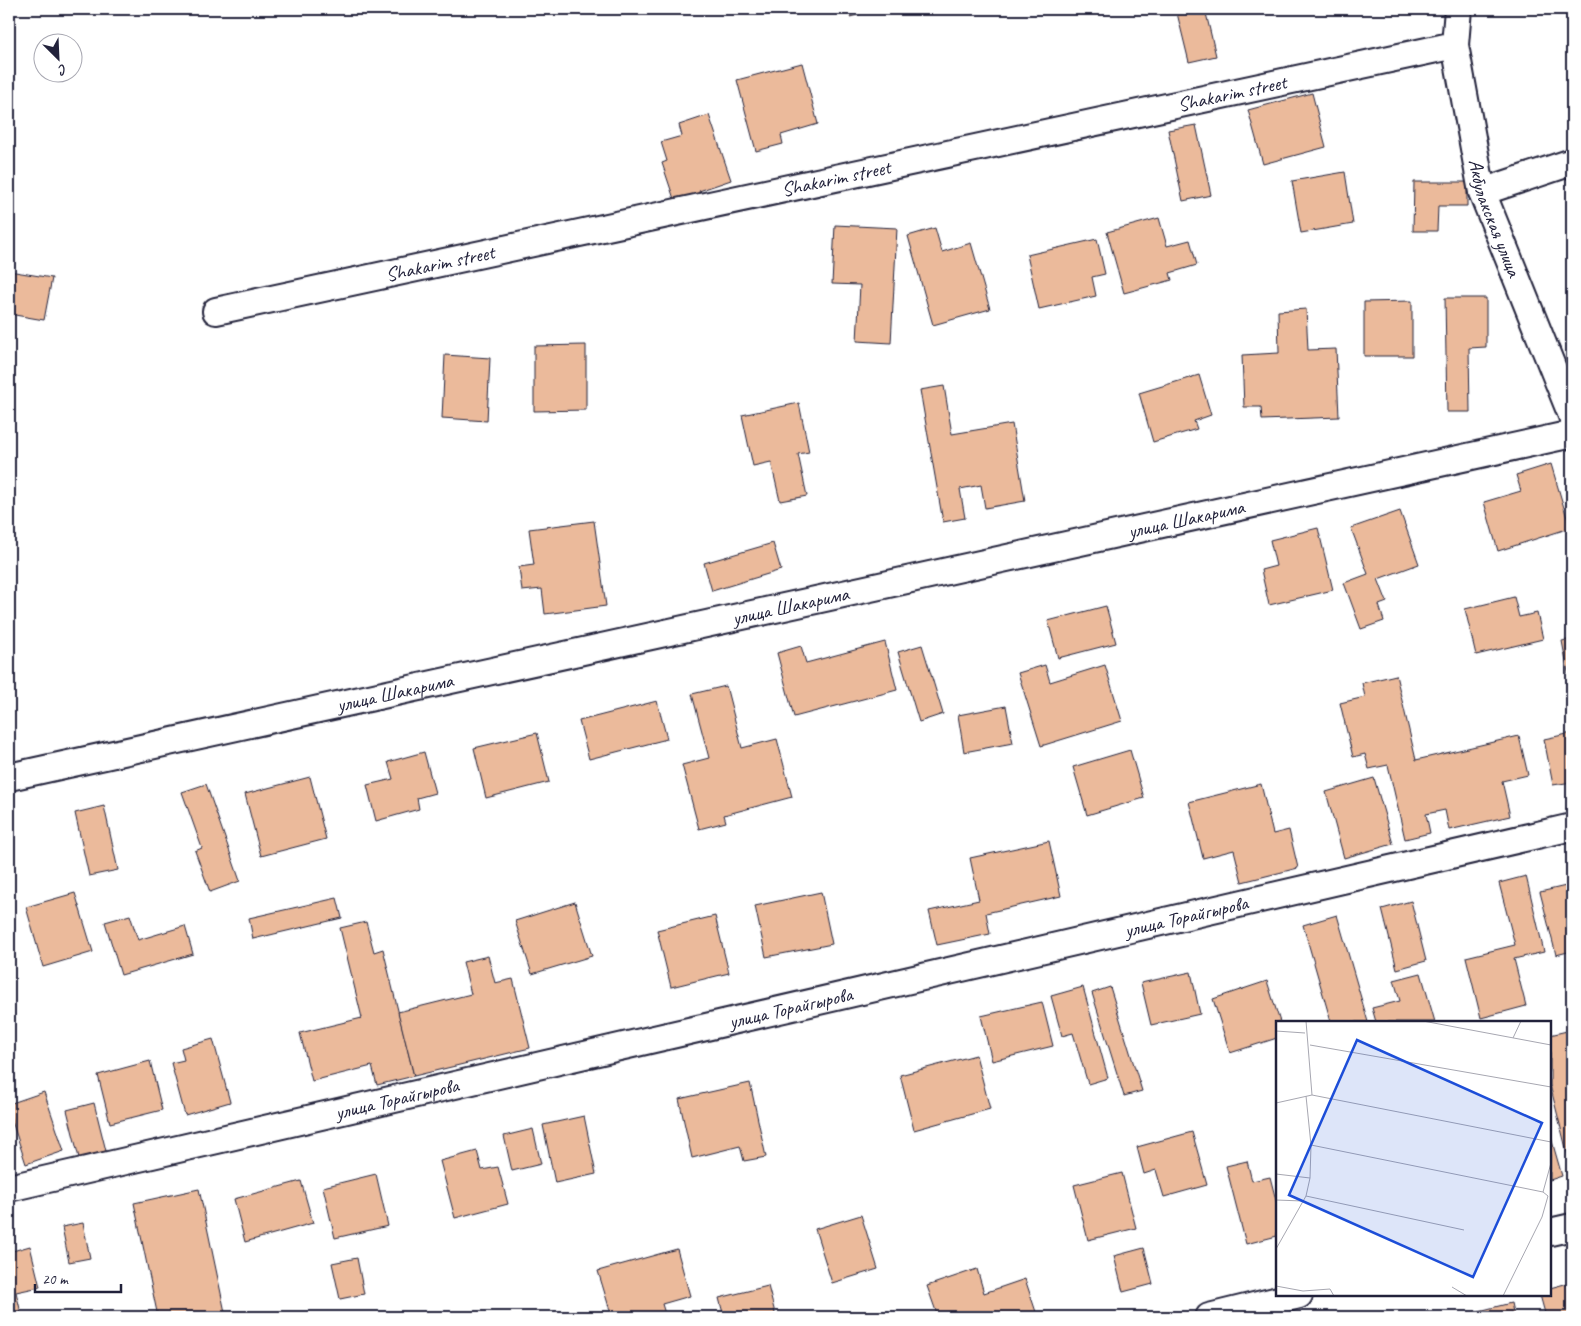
<svg xmlns="http://www.w3.org/2000/svg" width="1581" height="1326" viewBox="0 0 1581 1326" font-family="Caveat,sans-serif">
  <style>
    .building { fill: #ebba9b; stroke: #22223b }
    .lines { fill: none; stroke-linecap: round; stroke-linejoin: round }
    .minor-casing { stroke: #22223b; stroke-width: 30 }
    .minor { stroke: #fff; stroke-width: 26 }
    .labels { text-anchor: middle; stroke-width: 4; stroke-linejoin: round; paint-order: stroke }
    .street-label { font-size: 20px; fill: #22223b; stroke: #fff }
    .inset-road { fill: none; stroke: #a7a7b1; stroke-width: 1 }
    .view { fill: #1d4ed8; fill-opacity: 0.15; stroke: #1d4ed8; stroke-width: 2.5 }
    .inset-edge { fill: none; stroke: #22223b; stroke-width: 2.5 }
  </style>
  <rect width="100%" height="100%" fill="#fff"/>
  <filter id="ink" filterUnits="userSpaceOnUse"><feTurbulence type="fractalNoise" baseFrequency=".02" numOctaves="2"/><feDisplacementMap in="SourceGraphic" scale="10" xChannelSelector="R" yChannelSelector="G"/><feConvolveMatrix kernelMatrix="1 2 1 2 8 2 1 2 1" color-interpolation-filters="sRGB"/></filter>
  <g filter="url(#ink)">
    <!-- building -->
    <g class="building">
      <polygon points="847,9 878,9 850,17"/>
      <polygon points="1176,9 1205,9 1216,56 1189,62"/>
      <polygon points="802,63 818,124 781,135 783,144 756,151 737,80"/>
      <polygon points="1312,93 1326,147 1263,164 1248,110"/>
      <polygon points="709,115 731,180 699,191 703,200 677,208 662,163 667,161 661,142 682,136 679,125"/>
      <polygon points="1196,125 1211,195 1183,201 1168,130"/>
      <polygon points="1345,172 1353,224 1301,233 1292,181"/>
      <polygon points="1414,182 1467,182 1467,206 1438,206 1437,231 1413,231"/>
      <polygon points="1159,218 1167,246 1190,240 1197,265 1170,273 1172,280 1124,293 1107,232"/>
      <polygon points="835,225 897,228 891,343 857,341 860,285 832,284"/>
      <polygon points="935,228 942,252 971,243 990,309 933,325 908,236"/>
      <polygon points="1097,239 1105,274 1092,277 1096,296 1039,309 1027,255"/>
      <polygon points="9,271 52,278 44,320 9,314"/>
      <polygon points="1445,298 1486,298 1486,347 1469,348 1470,412 1447,412"/>
      <polygon points="1412,301 1412,356 1364,356 1364,302"/>
      <polygon points="1306,309 1308,350 1336,349 1339,417 1262,420 1261,407 1244,407 1242,355 1279,353 1278,311"/>
      <polygon points="586,345 586,410 534,411 534,346"/>
      <polygon points="445,355 490,358 487,421 442,418"/>
      <polygon points="1199,375 1211,415 1194,421 1197,429 1153,442 1139,393"/>
      <polygon points="944,386 952,434 1012,424 1025,501 985,508 981,485 960,489 965,518 943,522 920,390"/>
      <polygon points="799,403 809,452 798,454 807,496 780,501 771,462 753,466 742,415"/>
      <polygon points="1551,464 1570,528 1498,551 1484,502 1521,491 1516,475"/>
      <polygon points="1400,511 1419,564 1378,579 1387,602 1379,605 1384,621 1361,629 1344,583 1368,574 1351,528"/>
      <polygon points="594,521 606,606 545,614 542,589 522,591 519,567 534,565 529,529"/>
      <polygon points="1318,528 1333,590 1269,605 1261,570 1276,566 1270,540"/>
      <polygon points="773,543 781,570 712,591 704,563"/>
      <polygon points="1514,597 1519,617 1537,613 1543,639 1476,655 1465,609"/>
      <polygon points="1106,606 1116,643 1058,658 1048,621"/>
      <polygon points="1572,639 1572,688 1571,688 1562,641"/>
      <polygon points="885,642 897,690 794,717 777,653 801,646 806,663"/>
      <polygon points="922,645 943,714 919,722 898,652"/>
      <polygon points="1045,665 1050,682 1105,665 1122,721 1041,746 1018,673"/>
      <polygon points="1396,675 1416,760 1519,736 1528,775 1502,781 1510,816 1449,830 1445,810 1426,814 1430,833 1405,839 1388,765 1369,769 1365,754 1353,757 1340,703 1365,697 1362,683"/>
      <polygon points="726,686 742,748 777,739 792,797 724,815 726,822 699,829 682,765 709,758 692,694"/>
      <polygon points="657,701 667,739 589,759 579,721"/>
      <polygon points="1006,706 1013,743 964,752 958,715"/>
      <polygon points="537,733 549,782 486,798 474,748"/>
      <polygon points="1572,733 1572,782 1553,785 1544,739"/>
      <polygon points="1130,750 1144,798 1087,815 1073,767"/>
      <polygon points="424,752 435,793 417,798 419,809 376,821 367,785 393,779 388,762"/>
      <polygon points="310,777 326,839 261,856 245,794"/>
      <polygon points="1374,778 1393,844 1344,858 1326,792"/>
      <polygon points="206,784 240,881 210,892 195,851 202,848 182,792"/>
      <polygon points="1261,784 1273,834 1289,830 1298,868 1242,882 1234,850 1203,858 1189,802"/>
      <polygon points="104,806 118,870 89,876 75,813"/>
      <polygon points="1049,841 1061,896 986,913 990,934 937,945 929,911 979,900 970,858"/>
      <polygon points="1526,876 1544,952 1514,959 1526,1006 1481,1018 1466,957 1515,945 1499,883"/>
      <polygon points="1566,886 1572,910 1572,951 1556,955 1540,892"/>
      <polygon points="821,892 832,944 766,957 755,906"/>
      <polygon points="75,893 93,952 43,967 26,907"/>
      <polygon points="337,898 342,918 253,939 249,918"/>
      <polygon points="1411,901 1426,961 1397,969 1382,909"/>
      <polygon points="575,902 592,956 532,974 515,921"/>
      <polygon points="130,915 138,940 185,926 193,954 121,975 105,922"/>
      <polygon points="1337,915 1368,1022 1331,1022 1303,925"/>
      <polygon points="715,916 729,973 671,987 657,930"/>
      <polygon points="366,922 374,952 383,949 414,1076 377,1085 372,1066 312,1081 300,1033 362,1018 340,928"/>
      <polygon points="488,956 495,983 513,979 530,1048 414,1076 398,1012 471,994 463,962"/>
      <polygon points="1191,972 1200,1014 1151,1025 1141,983"/>
      <polygon points="1421,973 1435,1022 1376,1022 1372,1008 1400,1001 1394,980"/>
      <polygon points="1267,981 1280,1022 1277,1022 1277,1038 1230,1053 1213,999"/>
      <polygon points="1083,987 1108,1078 1088,1084 1073,1033 1062,1036 1051,996"/>
      <polygon points="1110,987 1142,1091 1124,1096 1092,993"/>
      <polygon points="1042,1002 1053,1046 992,1061 981,1016"/>
      <polygon points="1567,1031 1572,1050 1572,1172 1550,1085 1550,1035"/>
      <polygon points="213,1039 230,1102 185,1115 171,1063 184,1060 181,1048"/>
      <polygon points="976,1055 990,1109 914,1130 900,1075"/>
      <polygon points="150,1061 162,1110 110,1123 98,1075"/>
      <polygon points="750,1083 766,1157 744,1161 740,1146 692,1158 679,1099"/>
      <polygon points="44,1092 64,1151 26,1164 9,1112 9,1104"/>
      <polygon points="94,1103 106,1151 79,1158 67,1110"/>
      <polygon points="584,1116 596,1174 555,1183 543,1125"/>
      <polygon points="533,1129 541,1164 512,1171 504,1136"/>
      <polygon points="1192,1132 1207,1185 1164,1197 1156,1170 1144,1174 1137,1147"/>
      <polygon points="1550,1134 1562,1176 1550,1180"/>
      <polygon points="477,1151 482,1170 498,1167 508,1204 455,1218 440,1161"/>
      <polygon points="1247,1161 1252,1181 1270,1177 1277,1204 1277,1236 1246,1244 1226,1166"/>
      <polygon points="1122,1173 1136,1228 1088,1240 1074,1185"/>
      <polygon points="376,1174 388,1226 335,1238 323,1187"/>
      <polygon points="301,1181 313,1223 245,1242 234,1199"/>
      <polygon points="199,1189 226,1317 158,1317 134,1203"/>
      <polygon points="861,1215 878,1269 832,1283 815,1229"/>
      <polygon points="83,1223 90,1258 69,1262 62,1227"/>
      <polygon points="30,1246 40,1287 16,1292 21,1313 9,1316 9,1252"/>
      <polygon points="1144,1248 1153,1284 1123,1292 1114,1256"/>
      <polygon points="677,1249 690,1296 662,1304 666,1317 612,1317 598,1271"/>
      <polygon points="357,1258 364,1294 340,1299 332,1263"/>
      <polygon points="977,1269 984,1293 1025,1279 1036,1312 1021,1317 938,1317 927,1286"/>
      <polygon points="1572,1282 1572,1317 1546,1317 1540,1295 1550,1295 1550,1288"/>
      <polygon points="768,1286 776,1317 724,1317 719,1298"/>
      <polygon points="1511,1303 1514,1317 1455,1317"/>
    </g>
    <g class="lines">
      <defs>
        <g id="minor">
          <path id="s1" d="M 1458,9 L 1455,45 L 1482,192 L 1572,416"/>
          <polyline points="1482,192 1572,162"/>
          <path id="s2" d="M 216,311 L 1455,45"/>
          <path id="s3" d="M 9,777 L 1572,434"/>
          <path id="s4" d="M 9,1188 L 1572,827"/>
          <polyline points="1550,1232 1572,1227"/>
          <polyline points="1209,1317 1299,1295"/>
        </g>
      </defs>
      <!-- minor casing -->
      <use href="#minor" class="minor-casing"/>
      <!-- minor -->
      <use href="#minor" class="minor"/>
    </g>
  </g>
  <g class="labels">
    <!-- street labels -->
    <g class="street-label">
      <text dy="7" stroke="none"><textPath href="#s2" startOffset="1039">Shakarim street</textPath></text>
      <text dy="7" stroke="none"><textPath href="#s2" startOffset="634">Shakarim street</textPath></text>
      <text dy="7" stroke="none"><textPath href="#s1" startOffset="214">Акбулакская улица</textPath></text>
      <text dy="7" stroke="none"><textPath href="#s2" startOffset="229">Shakarim street</textPath></text>
      <text dy="7" stroke="none"><textPath href="#s3" startOffset="1205">улица Шакарима</textPath></text>
      <text dy="7" stroke="none"><textPath href="#s3" startOffset="800">улица Шакарима</textPath></text>
      <text dy="7" stroke="none"><textPath href="#s3" startOffset="395">улица Шакарима</textPath></text>
      <text dy="7" stroke="none"><textPath href="#s4" startOffset="1208">улица Торайгырова</textPath></text>
      <text dy="7" stroke="none"><textPath href="#s4" startOffset="802">улица Торайгырова</textPath></text>
      <text dy="7" stroke="none"><textPath href="#s4" startOffset="398">улица Торайгырова</textPath></text>
    </g>
  </g>
  <!-- overview -->
  <g transform="translate(1276 1021)">
    <rect width="275" height="275" fill="#fff"/>
    <path class="inset-road" d="M 30,0 L 36,74M 147,0 L 275,24M 0,10 L 29,12M 237,17 L 245,0M 34,24 L 275,66M 0,82 L 36,74 L 275,121M 35,124 L 267,171M 0,153 L 34,157M 267,171 L 275,142M 30,175 L 188,209M 0,179 L 27,180M 0,228 L 30,175 L 34,157 L 35,124 L 30,75M 0,265 L 27,270 L 54,268 L 58,275M 176,266 L 191,275M 227,275 L 266,196 L 272,175 L 267,171"/>
    <path class="view" d="M 81,19 L 266,102 L 197,256 L 13,174 Z"/>
    <rect width="275" height="275" class="inset-edge"/>
  </g>
  <!-- margin -->
  <rect width="1581" height="1326" fill="none" stroke="#fff" stroke-width="30"/>
  <rect x="15" y="15" width="1551" height="1296" fill="none" stroke="#22223b" stroke-width="2" filter="url(#ink)"/>
  <!-- north arrow -->
  <g transform="translate(58 58) rotate(156)"><circle r="24" fill="#ffffff" stroke="#a7a7b1"/>
  <path d="M0-4L9 19L0 12L-9 19Z" fill="#22223b"/>
  <text y="-8" font-size="14" font-weight="bold" text-anchor="middle" fill="#22223b">С</text>
  </g>
  <!-- scale -->
  <path d="M35 1284v8h86v-8" fill="none" stroke="#22223b" stroke-width="2.5"/>
  <text x="42" y="1284" font-size="15" fill="#22223b" stroke="#ffffff" stroke-width="4" paint-order="stroke">20 m</text>
</svg>
